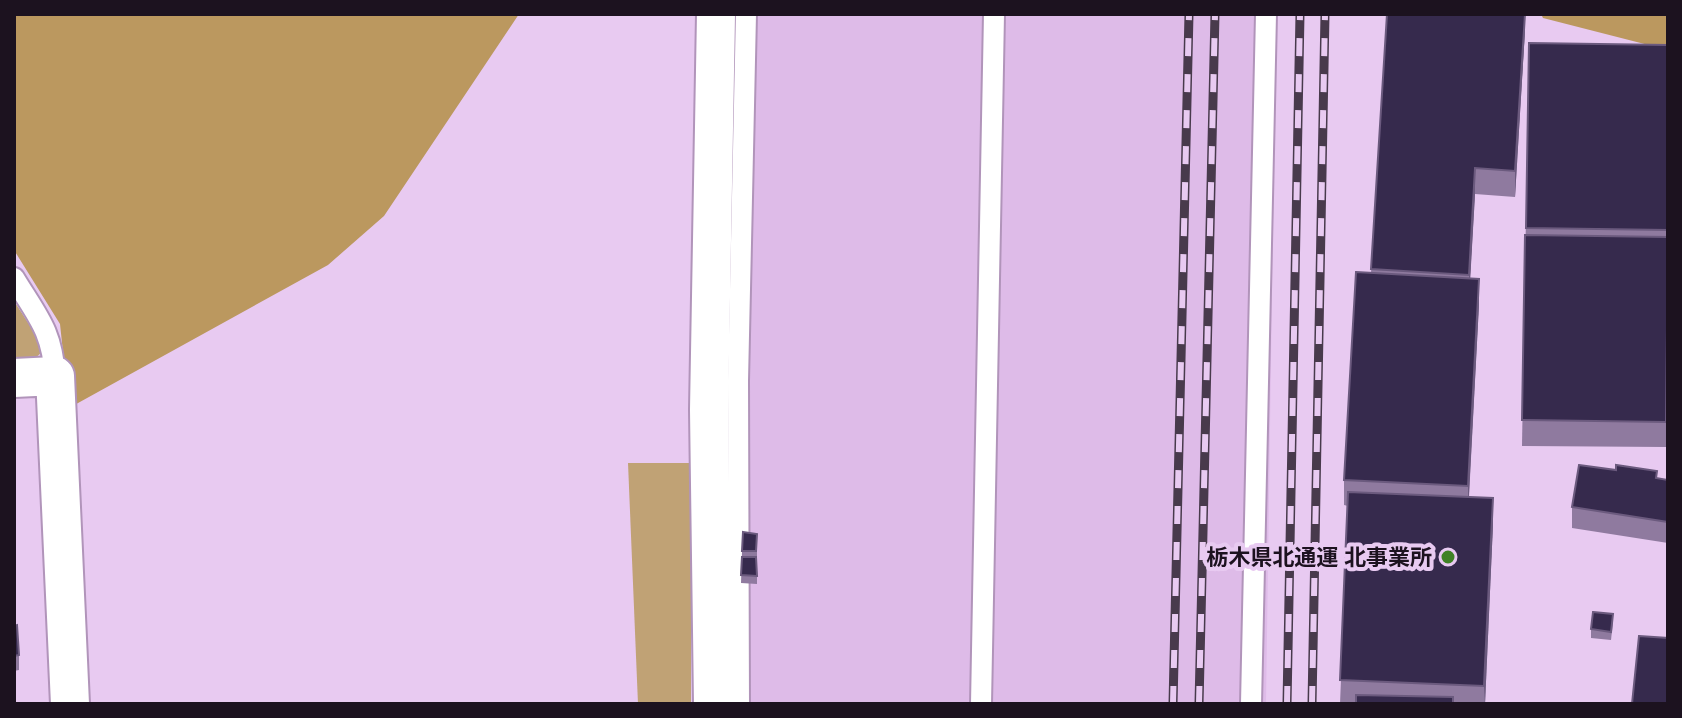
<svg xmlns="http://www.w3.org/2000/svg" width="1682" height="718" viewBox="0 0 1682 718" font-family="'Noto Sans','Noto Sans JP',sans-serif">
  <style>
    .built { fill: #debbe8 }
    .green { fill: #c0a275 }
    .forest { fill: #bb985f }
    .lines { fill: none; stroke-linecap: round; stroke-linejoin: round }
    .service-casing { stroke: #b194ba; stroke-width: 24 }
    .minor-casing { stroke: #b194ba; stroke-width: 42 }
    .service { stroke: #fff; stroke-width: 20 }
    .minor { stroke: #fff; stroke-width: 38 }
    .rail-casing { stroke: #483a4c; stroke-width: 9 }
    .rail { stroke: #e8caf1; stroke-width: 6; stroke-dasharray: 18; stroke-linecap: butt }
    .wall { fill: #8f7a9f }
    .shaded-wall { fill: #6b5a7e }
    .building { fill: #362a4d; stroke: #6b5a7e; stroke-width: 2 }
    .poi-dot { fill: #3f8225; stroke: #e8caf1; stroke-width: 3 }
    .labels { text-anchor: middle; stroke-width: 8; stroke-linejoin: round; paint-order: stroke }
    .poi-label { font-size: 22px; font-weight: bold; fill: #1c121f; stroke: #e8caf1; text-anchor: end }
  </style>
  <rect width="100%" height="100%" fill="#e8caf1"/>
  <!-- built -->
  <polygon class="built" points="716,14 1276,14 1266,704 713,704"/>
  <!-- green -->
  <g class="green">
    <polygon points="14,301 38,338 42,352 32,361 14,366"/>
    <polygon points="628,463 691,463 691,704 638,704"/>
  </g>
  <!-- forest -->
  <g class="forest">
    <polygon points="14,14 519,14 384,216 328,265 69,408 60,324 14,250"/>
    <polygon points="1541,14 1668,14 1668,50 1543,18"/>
  </g>
  <g class="lines">
    <defs>
      <g id="service">
        <path d="M 14,278 C 37,316 52,330 55,376"/>
        <polyline points="739,704 738,381 746,14"/>
        <polyline points="981,704 994,14"/>
        <polyline points="1251,704 1266,14"/>
      </g>
      <g id="minor">
        <polyline points="14,378 55,376 70,704"/>
        <polyline points="713,704 709,410 716,14"/>
      </g>
    </defs>
    <!-- service casing -->
    <use href="#service" class="service-casing"/>
    <!-- minor casing -->
    <use href="#minor" class="minor-casing"/>
    <!-- service -->
    <use href="#service" class="service"/>
    <!-- minor -->
    <use href="#minor" class="minor"/>
    <defs>
      <g id="rail">
        <polyline points="1173,704 1189,14"/>
        <polyline points="1199,704 1215,14"/>
        <polyline points="1287,704 1300,14"/>
        <polyline points="1312,704 1325,14"/>
      </g>
    </defs>
    <!-- rail casing -->
    <use href="#rail" class="rail-casing"/>
    <!-- rail -->
    <use href="#rail" class="rail"/>
  </g>
  <!-- wall -->
  <g class="wall">
    <polygon points="1387,14 1525,30 1515,197 1475,194 1470,278 1479,304 1469,497 1493,524 1485,704 1340,704 1348,506 1344,505 1344,480 1371,273"/>
    <polygon points="1529,43 1668,45 1668,310 1666,447 1522,446"/>
    <polygon points="1657,478 1668,480 1668,543 1572,528 1572,507"/>
    <polygon points="757,534 757,584 741,583 742,551"/>
    <polygon points="1613,622 1611,640 1591,638 1591,629"/>
    <polygon points="14,626 19,655 19,670 14,671"/>
  </g>
  <!-- shaded-wall -->
  <g class="shaded-wall">
    <polygon points="1525,14 1525,30 1515,197 1515,171"/>
    <polygon points="1475,168 1475,194 1469,301 1469,275"/>
    <polygon points="1479,279 1479,304 1468,512 1468,486"/>
    <polygon points="1493,498 1493,524 1485,704 1484,686"/>
  </g>
  <!-- building -->
  <g class="building">
    <polygon points="1387,14 1525,14 1515,171 1475,168 1469,275 1371,269"/>
    <polygon points="1529,43 1668,45 1668,230 1526,228"/>
    <polygon points="1525,235 1668,237 1666,422 1522,420"/>
    <polygon points="1356,272 1479,279 1468,486 1344,480"/>
    <polygon points="1579,465 1616,470 1616,465 1657,471 1656,478 1668,480 1668,522 1572,507"/>
    <polygon points="1348,492 1493,498 1484,686 1340,680"/>
    <polygon points="743,532 757,534 756,551 742,551"/>
    <polygon points="742,557 756,557 757,576 741,575"/>
    <polygon points="1593,612 1613,614 1611,632 1591,629"/>
    <polygon points="17,625 19,655 14,656 14,626"/>
    <polygon points="1639,636 1668,638 1668,704 1632,704"/>
    <polygon points="1356,695 1453,697 1453,704 1356,704"/>
  </g>
  <!-- markers -->
  <circle class="poi-dot" cx="1448" cy="557" r="8"/>
  <g class="labels">
    <!-- poi labels -->
    <g class="poi-label">
      <text x="1432" y="565">栃木県北通運 北事業所</text>
    </g>
  </g>
  <!-- border -->
  <rect width="1682" height="718" fill="none" stroke="#1c121f" stroke-width="32"/>
</svg>
